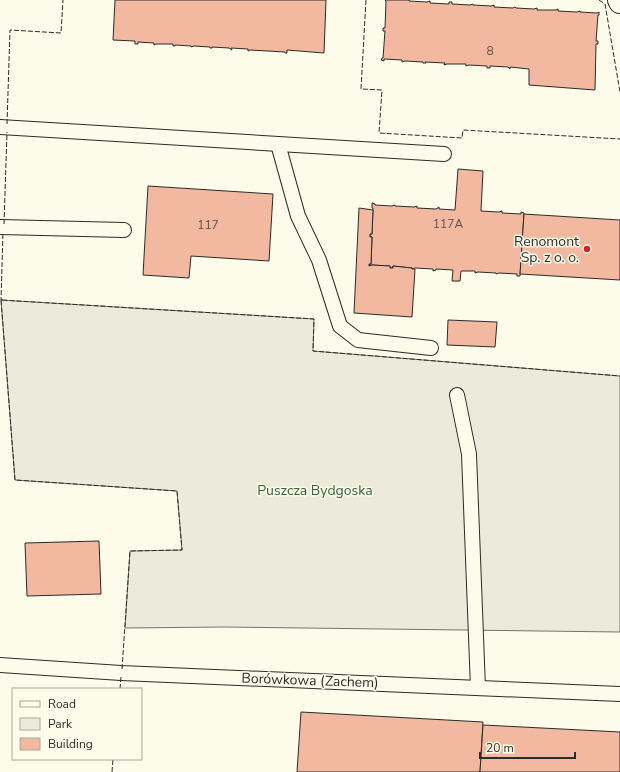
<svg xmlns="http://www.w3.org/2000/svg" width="620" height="772" viewBox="0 0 620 772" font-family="'Nunito Sans',sans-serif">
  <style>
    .green { fill: #ecebdb; stroke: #74746e }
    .building { fill: #f2b8a0; stroke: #2b2b2b }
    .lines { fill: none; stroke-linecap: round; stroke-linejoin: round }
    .service-casing { stroke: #2b2b2b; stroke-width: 16 }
    .minor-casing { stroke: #2b2b2b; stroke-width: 24 }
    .service { stroke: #fdfbea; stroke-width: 14 }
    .minor { stroke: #fdfbea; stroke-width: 22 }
    .fence { stroke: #2b2b2b; stroke-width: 1; stroke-dasharray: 5 2; stroke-linecap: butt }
    .poi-dot { fill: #c62828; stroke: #fdfbea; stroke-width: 1.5 }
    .labels { text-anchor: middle; stroke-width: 3; stroke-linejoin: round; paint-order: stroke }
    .number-label { font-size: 12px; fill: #5d4e48 }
    .poi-label { font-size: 14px; fill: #2b2b2b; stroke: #fdfbea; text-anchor: end }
    .park-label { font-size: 14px; fill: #34623c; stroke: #fdfbea }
    .street-label { font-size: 14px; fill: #2b2b2b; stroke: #fdfbea }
  </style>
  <rect width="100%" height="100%" fill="#fdfbea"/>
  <!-- green -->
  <polygon class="green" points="1,300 314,319 313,351 620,376 620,632 224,627 125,628 130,551 182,550 177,491 15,480"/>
  <!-- building -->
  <g class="building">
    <polygon points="115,0 326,0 324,53 287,50 287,53 285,53 285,52 250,50 248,51 248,49 231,48 232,50 229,48 212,47 212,48 210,48 210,47 194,46 191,47 191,46 175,45 175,46 173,46 173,44 156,44 154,45 154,43 138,42 138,44 135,44 135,41 113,40"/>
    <polygon points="385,0 409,0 409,1 427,2 430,1 430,3 449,4 449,2 452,2 452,4 470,5 473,4 473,5 491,6 494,5 494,7 513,8 515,7 516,8 534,9 537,8 537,10 556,10 558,9 558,11 577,12 580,11 580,12 597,13 599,12 599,15 598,15 596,41 598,41 598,44 596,44 595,90 529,85 529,69 510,67 510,69 508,67 490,66 490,68 487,68 487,66 469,65 466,66 466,64 447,64 444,65 445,63 425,62 426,63 423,63 423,62 405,61 402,62 402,60 384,59 384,61 381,60 382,58 383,58 385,31 383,31 383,28 385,28 386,1"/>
    <polygon points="458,169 483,171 481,211 499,212 502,211 502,213 521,214 521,212 524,213 520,276 517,276 517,274 499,273 496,274 496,273 478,272 475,273 475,271 461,271 460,281 452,281 453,270 436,269 436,270 433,271 433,269 415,268 412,269 412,268 393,266 393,268 390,268 390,266 372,265 369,266 369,264 371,264 372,237 370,237 370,234 372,234 373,208 372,208 372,203 375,204 375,205 392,206 395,205 395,206 414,207 417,206 417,208 436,209 439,207 439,209 455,210"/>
    <polygon points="148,186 273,194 269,261 191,256 189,278 143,275"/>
    <polygon points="359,208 373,210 372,234 370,234 370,237 372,237 371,264 369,264 369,266 372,265 390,266 390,268 393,268 393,266 412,268 412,269 415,269 412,317 354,313"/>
    <polygon points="524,214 620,220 620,280 520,274"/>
    <polygon points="448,320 497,322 495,347 447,345"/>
    <polygon points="99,541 101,594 27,596 25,543"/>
    <polygon points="301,712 483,722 480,772 297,772"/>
    <polygon points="483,725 620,732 620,772 480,772"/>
  </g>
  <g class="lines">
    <defs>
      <g id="service">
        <polyline points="0,127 444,154"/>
        <polyline points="278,144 298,216 319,260 340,326 358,340 431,348"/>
        <polyline points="0,227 124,230"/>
        <polyline points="457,395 469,454 478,688"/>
        <polyline points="0,665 121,673 620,694"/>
      </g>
      <polyline id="minor" points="619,0 620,2"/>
    </defs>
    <!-- service casing -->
    <use href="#service" class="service-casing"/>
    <!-- minor casing -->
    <use href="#minor" class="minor-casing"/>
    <!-- service -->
    <use href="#service" class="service"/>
    <!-- minor -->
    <use href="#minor" class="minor"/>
    <!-- fence -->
    <g class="fence">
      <polyline points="366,0 361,89 382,90 379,133 462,138 463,130 620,139"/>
      <polyline points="599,0 605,4 620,92"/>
      <polyline points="7,124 10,30 61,33 63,0"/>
      <polyline points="4,224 7,132"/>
      <polyline points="3,300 1,300 3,232"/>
      <polyline points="122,669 130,551 182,550 177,491 15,480 1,300 314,319 313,351 620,376"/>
      <polyline points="120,689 121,677"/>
      <polyline points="112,772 113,759"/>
    </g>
  </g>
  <!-- markers -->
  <circle class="poi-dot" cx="587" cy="249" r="4"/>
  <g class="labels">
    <!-- number labels -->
    <g class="number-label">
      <text x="490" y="55">8</text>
      <text x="448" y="228">117A</text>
      <text x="208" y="229">117</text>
    </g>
    <!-- poi labels -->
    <g class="poi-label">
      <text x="579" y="246">Renomont<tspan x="579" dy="16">Sp. z o. o.</tspan></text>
    </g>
    <!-- park labels -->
    <g class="park-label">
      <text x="315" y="495">Puszcza Bydgoska</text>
    </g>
    <!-- street labels -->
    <g class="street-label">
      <text transform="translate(310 680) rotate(2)" y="5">Borówkowa (Zachem)</text>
    </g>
  </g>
  <!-- legend -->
  <rect x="12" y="688" width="130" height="72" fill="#fdfbea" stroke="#a9a89e"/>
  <rect x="20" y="701" width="20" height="6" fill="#fdfbea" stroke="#a9a89e"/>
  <text x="48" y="708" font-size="12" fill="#2b2b2b">Road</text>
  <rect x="20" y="718" width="20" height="12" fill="#ecebdb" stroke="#a9a89e"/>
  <text x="48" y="728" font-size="12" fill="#2b2b2b">Park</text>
  <rect x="20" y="738" width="20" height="12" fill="#f2b8a0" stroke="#a9a89e"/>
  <text x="48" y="748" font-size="12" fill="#2b2b2b">Building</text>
  <!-- scale -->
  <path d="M480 752v6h95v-6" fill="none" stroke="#2b2b2b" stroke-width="2"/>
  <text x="486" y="752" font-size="12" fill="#2b2b2b" stroke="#fdfbea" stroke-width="3" paint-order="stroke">20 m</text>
</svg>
